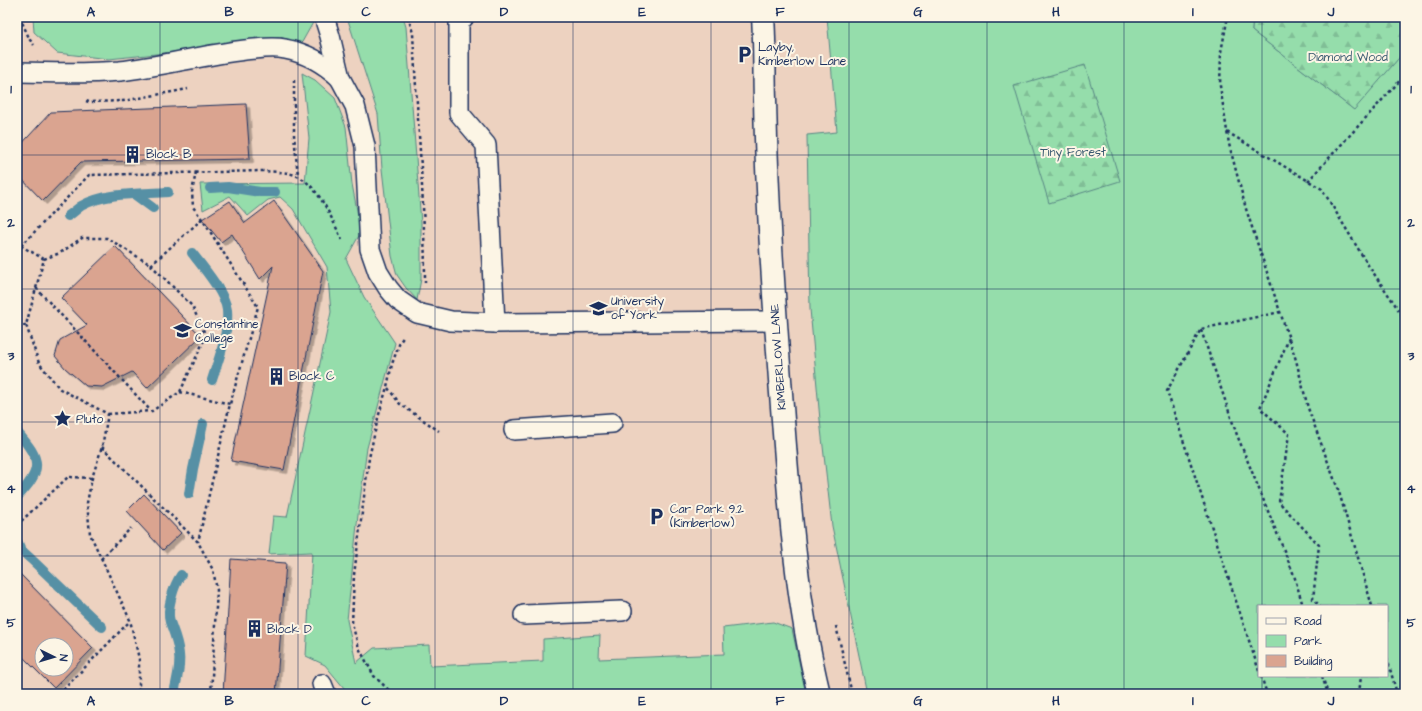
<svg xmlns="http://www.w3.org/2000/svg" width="1422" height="711" viewBox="0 0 1422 711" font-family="'Architects Daughter',sans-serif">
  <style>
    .built { fill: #edd2c0; fill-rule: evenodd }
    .green { fill: #95ddab; stroke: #588684; fill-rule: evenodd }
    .forest { fill: url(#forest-firs); stroke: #588684 }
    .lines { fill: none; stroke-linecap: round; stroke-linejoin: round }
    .stream { stroke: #5790a5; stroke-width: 10 }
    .building { fill: #daa490; stroke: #1b2f5e; fill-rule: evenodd; filter: url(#shadow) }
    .service-casing { stroke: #1b2f5e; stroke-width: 22 }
    .minor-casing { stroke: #1b2f5e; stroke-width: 25 }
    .path { stroke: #1b2f5e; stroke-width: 2.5; stroke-dasharray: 3 3; stroke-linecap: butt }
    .service { stroke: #fcf5e5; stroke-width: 19 }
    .minor { stroke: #fcf5e5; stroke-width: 22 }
    .grid { fill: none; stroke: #1b2f5e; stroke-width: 1; stroke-opacity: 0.55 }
    .labels { text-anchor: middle; stroke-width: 4; stroke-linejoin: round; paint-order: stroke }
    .poi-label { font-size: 12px; fill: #1b2f5e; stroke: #fcf5e5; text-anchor: start }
    .park-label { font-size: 12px; fill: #3a5a71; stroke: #fcf5e5 }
    .street-label { font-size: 12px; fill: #1b2f5e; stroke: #fcf5e5 }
    .neatline { fill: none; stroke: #1b2f5e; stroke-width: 1.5 }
    .grid-label { font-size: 13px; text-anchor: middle; font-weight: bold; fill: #1b2f5e }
  </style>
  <defs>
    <pattern id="forest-firs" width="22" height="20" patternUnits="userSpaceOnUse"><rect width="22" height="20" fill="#95ddab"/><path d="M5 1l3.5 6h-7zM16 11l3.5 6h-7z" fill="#80be96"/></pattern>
    <filter id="shadow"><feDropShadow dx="3.5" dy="3.5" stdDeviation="0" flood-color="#0004"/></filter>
  </defs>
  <rect width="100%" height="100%" fill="#f5e5d4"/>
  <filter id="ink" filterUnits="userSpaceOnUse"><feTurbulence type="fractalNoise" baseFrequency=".025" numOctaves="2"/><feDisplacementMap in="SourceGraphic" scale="8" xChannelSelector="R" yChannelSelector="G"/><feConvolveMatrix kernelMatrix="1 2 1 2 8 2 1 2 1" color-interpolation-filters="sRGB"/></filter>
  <g filter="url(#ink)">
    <!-- built -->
    <path class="built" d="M 17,17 L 827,17 L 837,132 L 1259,606 L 1259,676 L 1305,694 L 17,694 ZM 42,645 L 66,645 L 66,669 L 42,669 Z"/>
    <!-- green -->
    <g class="green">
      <polygon points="33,17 314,17 315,19 301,44 280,37 250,44 109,59 57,53 34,32"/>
      <polygon points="347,17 403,17 406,27 421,223 421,279 417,300 406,288 397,275 392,256 382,169 378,114"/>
      <path d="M 827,17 L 1253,17 L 1252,31 L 1353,109 L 1405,51 L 1405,694 L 867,694 L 832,526 L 820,420 L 810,309 L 807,135 L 837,132 ZM 1259,606 L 1387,606 L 1387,676 L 1259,676 Z"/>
      <polygon points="302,73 315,80 335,98 346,127 352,184 361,232 346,259 364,297 395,343 367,448 358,515 347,620 356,663 374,648 429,645 430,666 543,661 543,639 600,635 599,659 724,654 723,628 773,622 792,629 806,694 349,694 325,665 306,656 312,552 269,554 273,516 287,517 331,312 327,267 293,209 280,197 268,200 248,216 230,196 203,210 200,184 305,183 309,138"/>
    </g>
    <!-- forest -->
    <g class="forest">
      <polygon points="1253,17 1405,17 1405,51 1354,110 1252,31"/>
      <polygon points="1085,65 1120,181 1049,203 1014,86"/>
    </g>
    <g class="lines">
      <!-- stream -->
      <g class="stream">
        <polyline points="210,188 228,187 260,192 275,192"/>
        <polyline points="134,194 153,208"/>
        <path d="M 68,216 C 73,213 77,209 81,206 C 106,192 140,194 168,192"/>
        <path d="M 192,253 C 203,267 225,293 227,310 C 229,333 219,358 212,380"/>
        <path d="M 17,432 C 42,460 43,470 17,497"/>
        <polyline points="189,494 193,469 203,424"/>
        <polyline points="18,543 21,550 31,559 102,627"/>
        <path d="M 174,694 C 176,681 181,668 179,654 C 178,642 174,633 170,622 C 166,609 174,585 181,575"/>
      </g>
    </g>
    <!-- building -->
    <g class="building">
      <polygon points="246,104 250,159 81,162 43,201 17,174 17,149 51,112"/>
      <polygon points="230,201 245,223 274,201 323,271 284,470 231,461 273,266 260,279 232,234 221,242 202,219"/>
      <polygon points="115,246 201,336 147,388 132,372 102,387 86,386 65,368 55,356 60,340 87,325 61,298"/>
      <polygon points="144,494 181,533 163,550 127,511"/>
      <polygon points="231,559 286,563 276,694 223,694"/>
      <path d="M 17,571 L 93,648 L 54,688 L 17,651 ZM 42,645 L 66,645 L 66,669 L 42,669 Z"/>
    </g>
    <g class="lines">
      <defs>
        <g id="service">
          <polyline points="324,17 330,36 340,78 355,106 365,146 370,249 378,272 388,288 398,300 417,313 451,321 495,323 775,321"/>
          <polyline points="464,17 459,23 459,113 486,145 495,323"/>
          <path d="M 17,72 C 51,73 86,74 120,71 C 162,66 203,55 245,50 C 258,49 272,46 285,49 C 306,53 324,63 340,78"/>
          <polyline points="514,430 612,423"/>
          <polyline points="524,615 622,611"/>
          <polyline points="322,684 326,694"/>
        </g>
        <path id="minor" d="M 763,17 C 765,44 764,72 765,99 C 767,206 775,313 783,420 C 790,512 797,604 819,694"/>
      </defs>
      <!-- service casing -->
      <use href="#service" class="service-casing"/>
      <!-- minor casing -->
      <use href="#minor" class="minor-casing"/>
      <!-- path -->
      <g class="path">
        <polyline points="21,17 21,20 30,40 34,45"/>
        <path d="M 408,17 L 413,33 C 417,117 425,201 425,286"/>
        <polyline points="1233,17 1227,21 1221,52 1220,86 1229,144 1246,209 1296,360 1308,408 1339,492 1372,606"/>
        <polyline points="294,80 294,135 298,176"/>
        <polyline points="86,101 89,102 123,101 188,89"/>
        <polyline points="1227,132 1322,189 1368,265 1405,319"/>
        <polyline points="196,172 192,192 193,207 202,219 258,307 230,404 198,542"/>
        <polyline points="1308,181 1405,75"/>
        <polyline points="17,241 21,246 44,259 26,325 39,363 60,389 108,414 102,447 92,478 87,503 90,534 130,620 139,659 139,694"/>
        <path d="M 21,246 L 89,175 L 262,171 C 274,172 289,171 299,177 C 319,187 333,221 342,240"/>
        <polyline points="44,259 60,253 82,238 107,238 151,265 192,306 206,336 180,392 152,411 108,414"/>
        <polyline points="151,265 202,219"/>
        <polyline points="36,288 151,411"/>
        <polyline points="17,326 26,325"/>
        <polyline points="1201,330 1237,435 1294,575 1303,606"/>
        <polyline points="1289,338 1260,408 1289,434 1279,502 1319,545 1313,599 1320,606"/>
        <polyline points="388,388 400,404 439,431"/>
        <polyline points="180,392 230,404"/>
        <polyline points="102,447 198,542 213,570 217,590 211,694"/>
        <polyline points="17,525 68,477 92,478"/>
        <polyline points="101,559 131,528"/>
        <polyline points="836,626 852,694"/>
        <polyline points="1387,658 1397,694"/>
        <polyline points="1259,671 1167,391 1201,329 1280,312"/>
        <polyline points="1261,676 1267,694"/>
        <polyline points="1322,676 1328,694"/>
        <polyline points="59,694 130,621"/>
        <polyline points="393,694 374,676 359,648 352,624 354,575 369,458 378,418 387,387 392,364 400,342 404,336"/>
        <polyline points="1359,694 1361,676"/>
      </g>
      <!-- service -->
      <use href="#service" class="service"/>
      <!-- minor -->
      <use href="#minor" class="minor"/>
    </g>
  </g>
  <!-- grid -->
  <path class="grid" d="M 160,17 L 160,694M 298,17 L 298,694M 435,17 L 435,694M 573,17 L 573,694M 711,17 L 711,694M 849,17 L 849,694M 987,17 L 987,694M 1124,17 L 1124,694M 1262,17 L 1262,606M 17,155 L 1405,155M 17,289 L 1405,289M 17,422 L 1405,422M 17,556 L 1405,556M 1262,676 L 1262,694"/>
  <!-- icons -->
  <defs>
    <symbol id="parking-bare" viewBox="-9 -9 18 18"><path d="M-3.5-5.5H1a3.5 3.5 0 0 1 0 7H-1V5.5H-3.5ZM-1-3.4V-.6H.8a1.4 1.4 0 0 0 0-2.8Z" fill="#1b2f5e" stroke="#fcf5e5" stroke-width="2.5" paint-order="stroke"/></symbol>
    <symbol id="building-bare" viewBox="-9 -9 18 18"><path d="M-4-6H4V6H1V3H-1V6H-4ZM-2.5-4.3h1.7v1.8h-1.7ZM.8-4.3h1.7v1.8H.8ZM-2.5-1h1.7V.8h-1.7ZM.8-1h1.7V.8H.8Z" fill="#1b2f5e" stroke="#fcf5e5" stroke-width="2.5" paint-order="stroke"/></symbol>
    <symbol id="university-bare" viewBox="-9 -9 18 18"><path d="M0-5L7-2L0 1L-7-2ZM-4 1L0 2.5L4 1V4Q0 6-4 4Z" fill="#1b2f5e" stroke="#fcf5e5" stroke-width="2.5" paint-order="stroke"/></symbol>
    <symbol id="sight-bare" viewBox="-9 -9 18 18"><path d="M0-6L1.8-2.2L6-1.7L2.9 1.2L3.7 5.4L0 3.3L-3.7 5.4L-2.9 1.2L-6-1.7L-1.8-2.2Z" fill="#1b2f5e" stroke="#fcf5e5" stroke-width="2.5" paint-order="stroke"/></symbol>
  </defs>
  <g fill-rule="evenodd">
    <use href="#parking-bare" x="732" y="42" width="25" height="25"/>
    <use href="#building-bare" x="120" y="142" width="25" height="25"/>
    <use href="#university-bare" x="586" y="296" width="25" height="25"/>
    <use href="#university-bare" x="170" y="318" width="25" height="25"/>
    <use href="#building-bare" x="264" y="364" width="25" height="25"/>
    <use href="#sight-bare" x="50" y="406" width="25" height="25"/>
    <use href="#parking-bare" x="644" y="504" width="25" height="25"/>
    <use href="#building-bare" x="242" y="616" width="25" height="25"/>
  </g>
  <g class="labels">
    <!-- poi labels -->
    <g class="poi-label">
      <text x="758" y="51">Layby,<tspan x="758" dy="14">Kimberlow Lane</tspan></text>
      <text x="146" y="158">Block B</text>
      <text x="611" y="305">University<tspan x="611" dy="14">of York</tspan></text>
      <text x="195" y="328">Constantine<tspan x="195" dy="14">College</tspan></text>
      <text x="289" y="380">Block C</text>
      <text x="76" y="423">Pluto</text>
      <text x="670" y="513">Car Park 9.2<tspan x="670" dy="14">(Kimberlow)</tspan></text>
      <text x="267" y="633">Block D</text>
    </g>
    <!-- park labels -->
    <g class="park-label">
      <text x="1348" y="61">Diamond Wood</text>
      <text x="1073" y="156">Tiny Forest</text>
    </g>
    <!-- street labels -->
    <g class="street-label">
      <text transform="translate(778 357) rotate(-94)" y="4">KIMBERLOW LANE</text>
    </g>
  </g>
  <!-- margin -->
  <rect width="1422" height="711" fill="none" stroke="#fcf5e5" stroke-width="44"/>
  <!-- legend -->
  <rect x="1258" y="605" width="130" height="72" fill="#fcf5e5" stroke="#a2a6af"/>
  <rect x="1266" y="618" width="20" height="6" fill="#fcf5e5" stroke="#a2a6af"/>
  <text x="1294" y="625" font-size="12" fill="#1b2f5e">Road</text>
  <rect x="1266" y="635" width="20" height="12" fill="#95ddab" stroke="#a2a6af"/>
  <text x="1294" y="645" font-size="12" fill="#1b2f5e">Park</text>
  <rect x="1266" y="655" width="20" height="12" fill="#daa490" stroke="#a2a6af"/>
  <text x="1294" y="665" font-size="12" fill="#1b2f5e">Building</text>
  <!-- north arrow -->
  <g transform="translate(54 657) rotate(95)"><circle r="19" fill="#fcf5e5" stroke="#a2a6af"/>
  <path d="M0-3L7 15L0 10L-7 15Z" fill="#1b2f5e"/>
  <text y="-6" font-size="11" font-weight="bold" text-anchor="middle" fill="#1b2f5e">N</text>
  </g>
  <rect x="22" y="22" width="1378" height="667" class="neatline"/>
  <g class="grid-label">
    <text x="91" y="16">A</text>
    <text x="229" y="16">B</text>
    <text x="366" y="16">C</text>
    <text x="504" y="16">D</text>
    <text x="642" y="16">E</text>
    <text x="780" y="16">F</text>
    <text x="918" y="16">G</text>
    <text x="1056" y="16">H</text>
    <text x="1193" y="16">I</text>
    <text x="1331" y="16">J</text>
    <text x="11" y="93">1</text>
    <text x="1411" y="93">1</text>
    <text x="11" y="227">2</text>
    <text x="1411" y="227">2</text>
    <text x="11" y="360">3</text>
    <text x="1411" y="360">3</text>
    <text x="11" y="493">4</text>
    <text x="1411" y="493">4</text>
    <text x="11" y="627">5</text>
    <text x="1411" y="627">5</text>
    <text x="91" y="705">A</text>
    <text x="229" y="705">B</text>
    <text x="366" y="705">C</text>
    <text x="504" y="705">D</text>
    <text x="642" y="705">E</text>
    <text x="780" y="705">F</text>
    <text x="918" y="705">G</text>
    <text x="1056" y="705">H</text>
    <text x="1193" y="705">I</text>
    <text x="1331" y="705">J</text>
  </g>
</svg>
